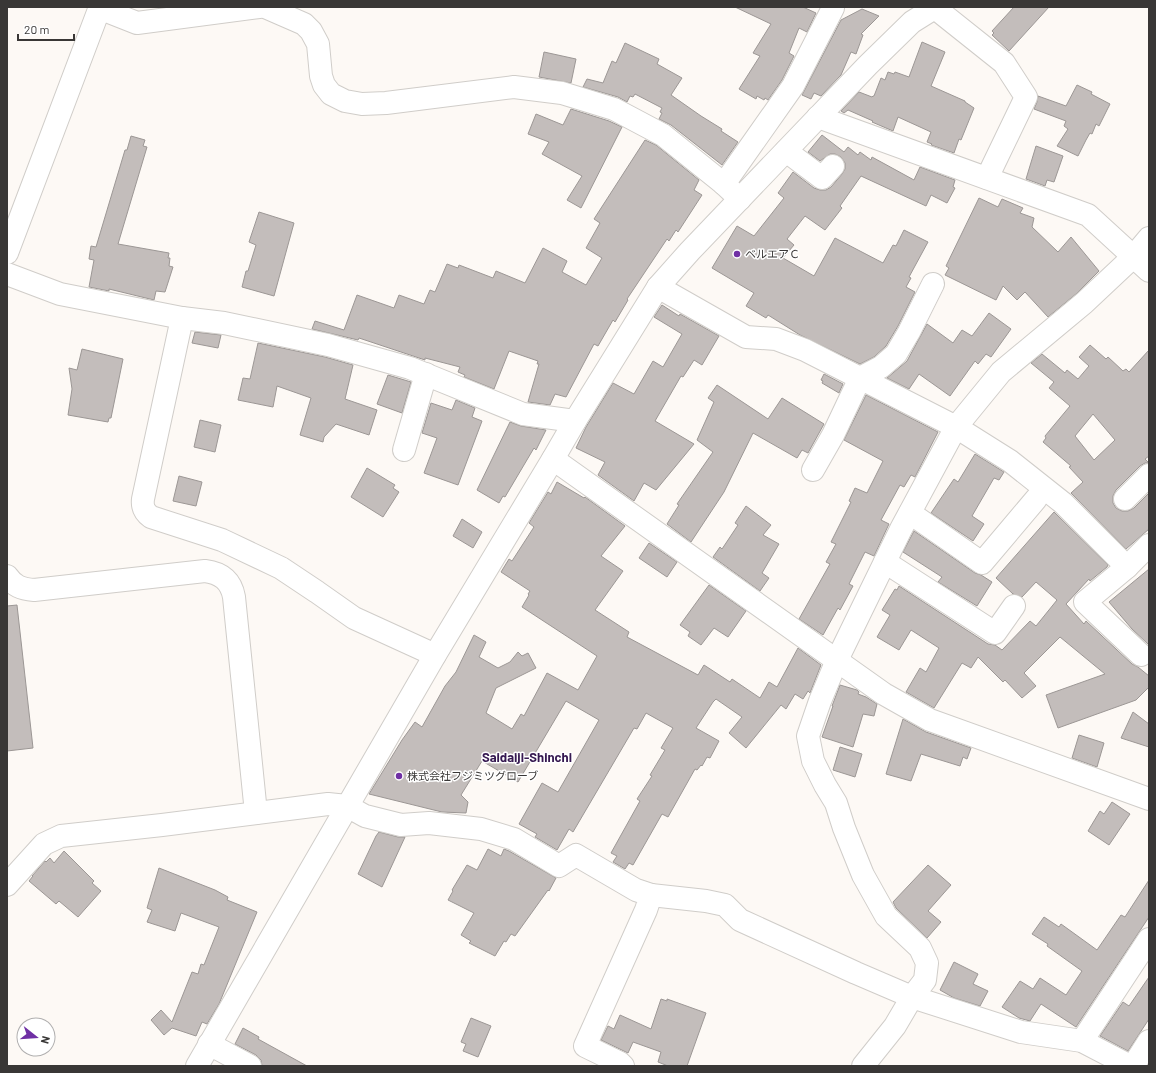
<svg xmlns="http://www.w3.org/2000/svg" width="1156" height="1073" viewBox="0 0 1156 1073" font-family="Barlow,'Noto Sans JP',sans-serif">
  <style>
    .building { fill: #c3bdbb; stroke: #9c9795; fill-rule: evenodd }
    .lines { fill: none; stroke-linecap: round; stroke-linejoin: round }
    .minor-casing { stroke: #d0cdc9; stroke-width: 24 }
    .minor { stroke: #fff; stroke-width: 22 }
    .poi-dot { fill: #6f2fa4; stroke: #fff; stroke-width: 1.5 }
    .labels { text-anchor: middle; stroke-width: 3; stroke-linejoin: round; paint-order: stroke }
    .poi-label { font-size: 11px; fill: #393736; stroke: #fff; text-anchor: start }
    .quarter-label { font-size: 13px; font-weight: bold; fill: #361951; stroke: #fff }
  </style>
  <rect width="100%" height="100%" fill="#fdf9f5"/>
  <!-- building -->
  <g class="building">
    <polygon points="735,7 803,7 816,13 807,32 799,28 789,53 794,56 782,80 768,100 765,98 764,100 757,96 756,99 739,89 760,56 753,53 771,24"/>
    <polygon points="1014,7 1049,7 1009,51 992,35 994,33 992,31"/>
    <polygon points="862,9 879,16 861,34 863,35 856,54 851,52 841,75 821,96 814,93 811,99 802,95 841,20"/>
    <polygon points="922,42 945,52 931,86 965,101 965,102 974,108 961,140 959,139 954,153 931,145 932,144 927,142 931,132 898,117 893,131 872,122 873,121 848,110 844,113 841,111 859,92 872,97 873,96 874,96 881,78 885,80 888,72 894,74 895,72 909,77"/>
    <polygon points="625,43 659,59 657,64 682,78 671,95 701,116 722,129 721,131 738,142 722,165 671,125 659,119 662,113 660,112 662,108 635,94 633,97 630,96 627,102 618,97 583,87 587,79 603,83 612,61 616,63"/>
    <polygon points="544,52 576,59 571,83 539,77"/>
    <polygon points="1077,85 1092,92 1091,94 1110,104 1099,126 1096,124 1092,134 1090,133 1086,140 1078,156 1057,146 1068,129 1064,126 1066,121 1034,109 1037,102 1038,96 1066,106"/>
    <polygon points="571,109 609,121 622,127 581,208 567,200 582,176 542,154 549,142 528,134 536,114 563,125"/>
    <polygon points="822,135 844,152 848,147 858,155 860,152 871,160 872,157 914,180 920,167 955,180 953,187 955,188 947,203 931,195 926,206 861,176 840,206 842,208 825,230 805,216 787,239 794,245 783,258 814,276 835,238 883,263 893,245 896,246 904,230 928,242 909,277 911,278 906,287 915,292 898,326 886,346 874,357 860,364 800,335 768,315 766,318 746,306 754,293 712,268 737,226 754,236 784,198 778,193 793,172 814,188 820,190 826,190 831,187 842,174 845,169 845,163 841,157 835,154 830,154 820,161 808,152"/>
    <polygon points="131,136 145,140 143,146 147,147 118,244 169,253 168,258 170,258 169,266 173,267 165,292 156,291 154,300 109,289 109,291 89,287 94,260 89,259 91,246 96,247 125,150 127,150"/>
    <polygon points="645,140 656,145 699,180 694,190 702,195 678,232 676,230 669,241 667,239 627,299 628,300 615,322 613,320 598,346 594,344 566,397 555,394 550,405 528,402 539,364 537,364 538,361 509,351 494,389 464,377 465,375 458,372 460,367 425,358 425,360 359,338 358,340 312,329 315,321 344,330 357,295 394,308 399,295 424,304 430,290 435,292 447,264 458,268 459,265 493,278 496,271 525,283 543,248 567,261 562,272 586,285 602,258 586,248 600,223 594,219"/>
    <polygon points="1036,146 1063,156 1054,182 1047,180 1045,186 1026,179"/>
    <polygon points="979,198 998,207 1002,199 1023,208 1020,213 1034,218 1032,227 1058,252 1071,237 1099,271 1076,294 1048,317 1025,292 1017,300 1003,286 996,300 945,275 949,268 946,266"/>
    <polygon points="259,212 294,223 274,296 242,287 246,271 248,271 256,245 249,242"/>
    <polygon points="662,305 679,316 680,314 719,336 702,365 694,360 683,377 681,376 655,421 694,444 656,490 644,483 634,501 598,475 605,462 576,448 586,427 613,383 634,394 653,361 663,367 682,334 654,317"/>
    <polygon points="989,313 1011,329 991,357 986,354 978,364 975,361 950,396 919,374 909,389 887,378 907,361 927,324 953,343 962,330 972,336"/>
    <polygon points="195,332 221,335 218,348 192,343"/>
    <polygon points="258,343 325,357 353,365 345,399 377,410 369,435 336,424 324,437 323,442 300,435 311,398 277,386 273,407 238,400 243,378 250,379"/>
    <path d="M 1090,345 L 1106,359 L 1108,357 L 1123,371 L 1126,369 L 1129,372 L 1149,350 L 1149,456 L 1145,459 L 1149,463 L 1145,463 L 1140,466 L 1116,490 L 1113,496 L 1113,503 L 1116,508 L 1122,511 L 1128,511 L 1134,508 L 1149,493 L 1149,529 L 1126,549 L 1071,493 L 1083,482 L 1069,467 L 1071,466 L 1043,442 L 1046,438 L 1045,436 L 1070,406 L 1049,388 L 1054,382 L 1031,363 L 1042,354 L 1065,373 L 1067,370 L 1078,379 L 1089,366 L 1079,357 ZM 1093,414 L 1115,440 L 1094,460 L 1075,436 Z"/>
    <polygon points="82,349 123,359 111,418 109,418 108,422 68,415 72,389 69,368 77,370"/>
    <polygon points="824,374 843,384 839,393 822,383 823,381 821,380"/>
    <polygon points="388,375 411,382 402,413 377,404"/>
    <polygon points="717,385 768,419 782,398 824,424 808,453 802,450 797,458 753,433 724,492 691,542 667,524 679,505 677,504 713,452 697,440 714,402 708,398"/>
    <polygon points="866,395 938,432 915,477 911,475 904,487 900,485 881,520 889,524 875,554 874,556 865,552 849,584 853,586 840,610 838,608 823,635 799,619 830,564 826,562 836,544 831,542 851,502 849,501 855,488 867,493 883,461 844,440"/>
    <polygon points="456,400 475,408 472,417 482,421 458,485 424,473 437,438 422,433 431,403 452,410"/>
    <polygon points="200,420 221,425 215,452 194,447"/>
    <polygon points="510,422 521,426 546,430 536,450 534,448 505,497 503,496 499,503 477,490"/>
    <polygon points="975,454 1004,472 999,480 994,478 972,516 984,524 973,541 931,513 954,479 958,482"/>
    <polygon points="367,468 395,485 393,488 399,492 383,517 351,497"/>
    <polygon points="179,476 202,482 196,506 173,501"/>
    <polygon points="557,482 584,498 585,497 625,526 601,556 623,571 595,610 629,632 627,637 698,675 704,665 730,682 732,679 760,698 769,682 777,687 798,648 821,665 810,693 808,691 803,699 795,694 786,709 781,705 746,748 729,733 742,717 716,699 713,702 696,728 719,741 710,758 707,757 702,766 701,765 697,770 695,769 668,817 662,814 633,865 629,863 625,869 613,862 617,856 611,853 640,801 637,799 652,776 650,775 665,750 661,748 673,728 646,713 637,729 634,728 573,832 569,829 557,850 535,837 537,834 519,824 542,783 558,792 599,720 566,701 518,782 482,761 461,795 468,802 466,813 442,812 369,794 402,740 415,722 422,727 445,686 456,672 474,635 486,642 479,657 498,668 510,662 518,652 522,656 528,653 536,668 496,688 486,713 512,729 521,714 524,716 547,673 578,690 597,656 522,607 529,595 528,594 530,591 501,572 509,559 512,561 534,527 529,523 548,492 551,494"/>
    <polygon points="746,506 771,525 763,535 779,544 762,573 769,578 760,591 713,557 720,547 722,549 738,525 735,523"/>
    <polygon points="1054,512 1108,565 1107,567 1090,581 1089,579 1066,604 1084,624 1086,621 1132,664 1138,667 1149,676 1149,687 1136,700 1058,728 1046,695 1105,674 1060,637 1024,673 1036,686 1022,698 1005,680 1003,682 978,657 971,668 962,663 934,708 906,692 920,668 926,672 939,648 911,630 899,650 877,637 890,615 882,610 895,589 897,590 899,586 988,644 995,645 1002,650 1030,621 1036,626 1057,600 1036,582 1022,597 1013,594 996,578"/>
    <polygon points="462,519 482,532 473,548 453,536"/>
    <polygon points="914,531 975,573 981,575 992,582 977,606 938,582 942,577 903,552"/>
    <polygon points="649,543 677,562 667,577 639,558"/>
    <polygon points="1149,569 1149,645 1132,629 1109,602"/>
    <polygon points="709,585 746,611 728,637 714,628 701,645 688,636 690,632 680,625"/>
    <polygon points="17,605 33,748 7,751 7,606"/>
    <polygon points="840,685 857,690 859,692 858,694 866,697 877,704 874,716 863,714 853,747 822,737 833,706 832,706"/>
    <polygon points="1133,712 1149,724 1149,747 1121,738"/>
    <polygon points="903,719 926,732 971,748 967,759 963,757 960,766 921,754 911,781 886,774"/>
    <polygon points="1079,735 1104,743 1097,767 1072,758"/>
    <polygon points="840,747 862,754 855,777 833,770"/>
    <polygon points="1112,802 1130,814 1109,845 1088,831 1100,811 1104,814"/>
    <polygon points="379,832 398,837 405,837 382,887 358,874 376,836"/>
    <polygon points="488,849 501,856 504,849 509,851 556,878 549,891 548,890 515,936 511,934 506,942 504,941 495,956 469,943 471,941 461,935 474,913 448,900 453,891 452,890 467,865 477,870"/>
    <polygon points="64,851 94,881 92,883 101,891 78,917 59,901 56,904 29,881 33,876 32,876 45,861 46,862 50,858 54,863"/>
    <polygon points="928,865 951,885 928,911 941,922 927,938 896,908 893,902"/>
    <polygon points="159,868 215,890 228,897 227,900 257,912 219,1004 207,1024 202,1022 196,1036 172,1028 164,1035 151,1020 161,1010 172,1022 192,972 198,974 201,964 204,965 219,927 181,913 175,931 147,922 152,910 147,908"/>
    <polygon points="1149,880 1149,917 1076,1027 1041,1004 1030,1021 1019,1018 1002,1007 1020,981 1033,989 1040,978 1066,995 1082,971 1047,946 1048,944 1032,934 1044,917 1059,927 1061,924 1097,950 1121,915 1125,917"/>
    <polygon points="954,962 978,974 973,984 988,991 980,1006 954,998 940,990"/>
    <polygon points="1149,977 1149,1019 1128,1051 1100,1036 1123,1002 1129,1006"/>
    <polygon points="661,999 667,1001 667,999 706,1013 687,1066 668,1066 658,1062 661,1052 633,1042 628,1053 601,1040 608,1026 614,1029 620,1015 651,1029"/>
    <polygon points="471,1018 491,1026 478,1057 463,1051 466,1044 461,1042"/>
    <polygon points="243,1028 259,1037 258,1039 307,1066 262,1066 261,1060 256,1055 235,1044"/>
  </g>
  <g class="lines">
    <defs>
      <g id="minor">
        <polyline points="265,7 304,24 311,31 318,44 321,76 324,85 331,94 345,101 362,104 386,103 514,87 562,93 614,109 663,135 724,184 740,199"/>
        <polyline points="99,8 137,23 259,7"/>
        <polyline points="935,8 1004,63 1026,97 987,178"/>
        <polyline points="818,117 1088,215 1149,271"/>
        <polyline points="786,151 822,178 833,166"/>
        <polyline points="724,184 793,86 833,8 832,7"/>
        <polyline points="7,253 100,7"/>
        <polyline points="7,274 60,294 182,318 224,323 328,345 410,368 523,414 575,421"/>
        <polyline points="658,287 746,337 776,339 805,350 956,427 1010,461 1063,503 1127,567 1149,545"/>
        <path d="M 182,318 L 143,499 C 142,507 144,512 151,517 L 222,540 L 281,568 L 317,592 L 354,618 L 435,655"/>
        <polyline points="404,450 426,374"/>
        <polyline points="553,459 884,694 930,720 1149,799"/>
        <polyline points="813,470 833,435 860,378 881,367 896,354 909,332 933,284"/>
        <polyline points="1125,499 1149,475"/>
        <polyline points="910,513 982,563 1036,499"/>
        <polyline points="885,562 995,633 1014,606"/>
        <polyline points="1127,567 1085,602 1141,655"/>
        <path d="M 7,576 C 14,586 21,589 34,590 L 205,571 C 221,573 231,581 234,597 L 256,813"/>
        <polyline points="7,885 44,844 61,836 162,825 328,804 347,806 365,816 401,825 429,823 481,829 514,839 559,866 576,855 636,890 651,895 646,910 585,1046 620,1063 623,1066"/>
        <polyline points="651,895 706,901 725,905 740,920 856,973 912,997 925,980 927,963 920,948 886,916 863,875 844,828 836,803 825,785 813,761 808,736 820,701 837,660 901,529 956,427 1001,372 1084,303 1133,257 1149,238"/>
        <polyline points="1082,1041 1149,939"/>
        <polyline points="209,1044 250,1066"/>
        <polyline points="197,1066 435,655 553,459 575,421 658,287 690,251 868,65 912,22 936,7"/>
        <polyline points="863,1066 895,1026 912,997 1021,1032 1082,1041 1130,1066"/>
        <polyline points="1133,1066 1149,1041"/>
      </g>
    </defs>
    <!-- minor casing -->
    <use href="#minor" class="minor-casing"/>
    <!-- minor -->
    <use href="#minor" class="minor"/>
  </g>
  <!-- markers -->
  <g class="poi-dot">
    <circle cx="737" cy="254" r="4"/>
    <circle cx="399" cy="776" r="4"/>
  </g>
  <g class="labels">
    <!-- poi labels -->
    <g class="poi-label">
      <text x="745" y="258">ベルエアＣ</text>
      <text x="407" y="780">株式会社フジミツグローブ</text>
    </g>
    <!-- quarter labels -->
    <g class="quarter-label">
      <text x="527" y="762">Saidaiji-Shinchi</text>
    </g>
  </g>
  <!-- border -->
  <rect width="1156" height="1073" fill="none" stroke="#393736" stroke-width="16"/>
  <!-- north arrow -->
  <g transform="translate(36 1037) rotate(107)"><circle r="19" fill="#ffffff" stroke="#b0afaf"/>
  <path d="M0-3L7 15L0 10L-7 15Z" fill="#6f2fa4"/>
  <text y="-6" font-size="11" font-weight="bold" text-anchor="middle" fill="#393736">N</text>
  </g>
  <!-- scale -->
  <path d="M18 34v6h56v-6" fill="none" stroke="#393736" stroke-width="2"/>
  <text x="24" y="34" font-size="12" fill="#393736" stroke="#ffffff" stroke-width="3" paint-order="stroke">20 m</text>
</svg>
